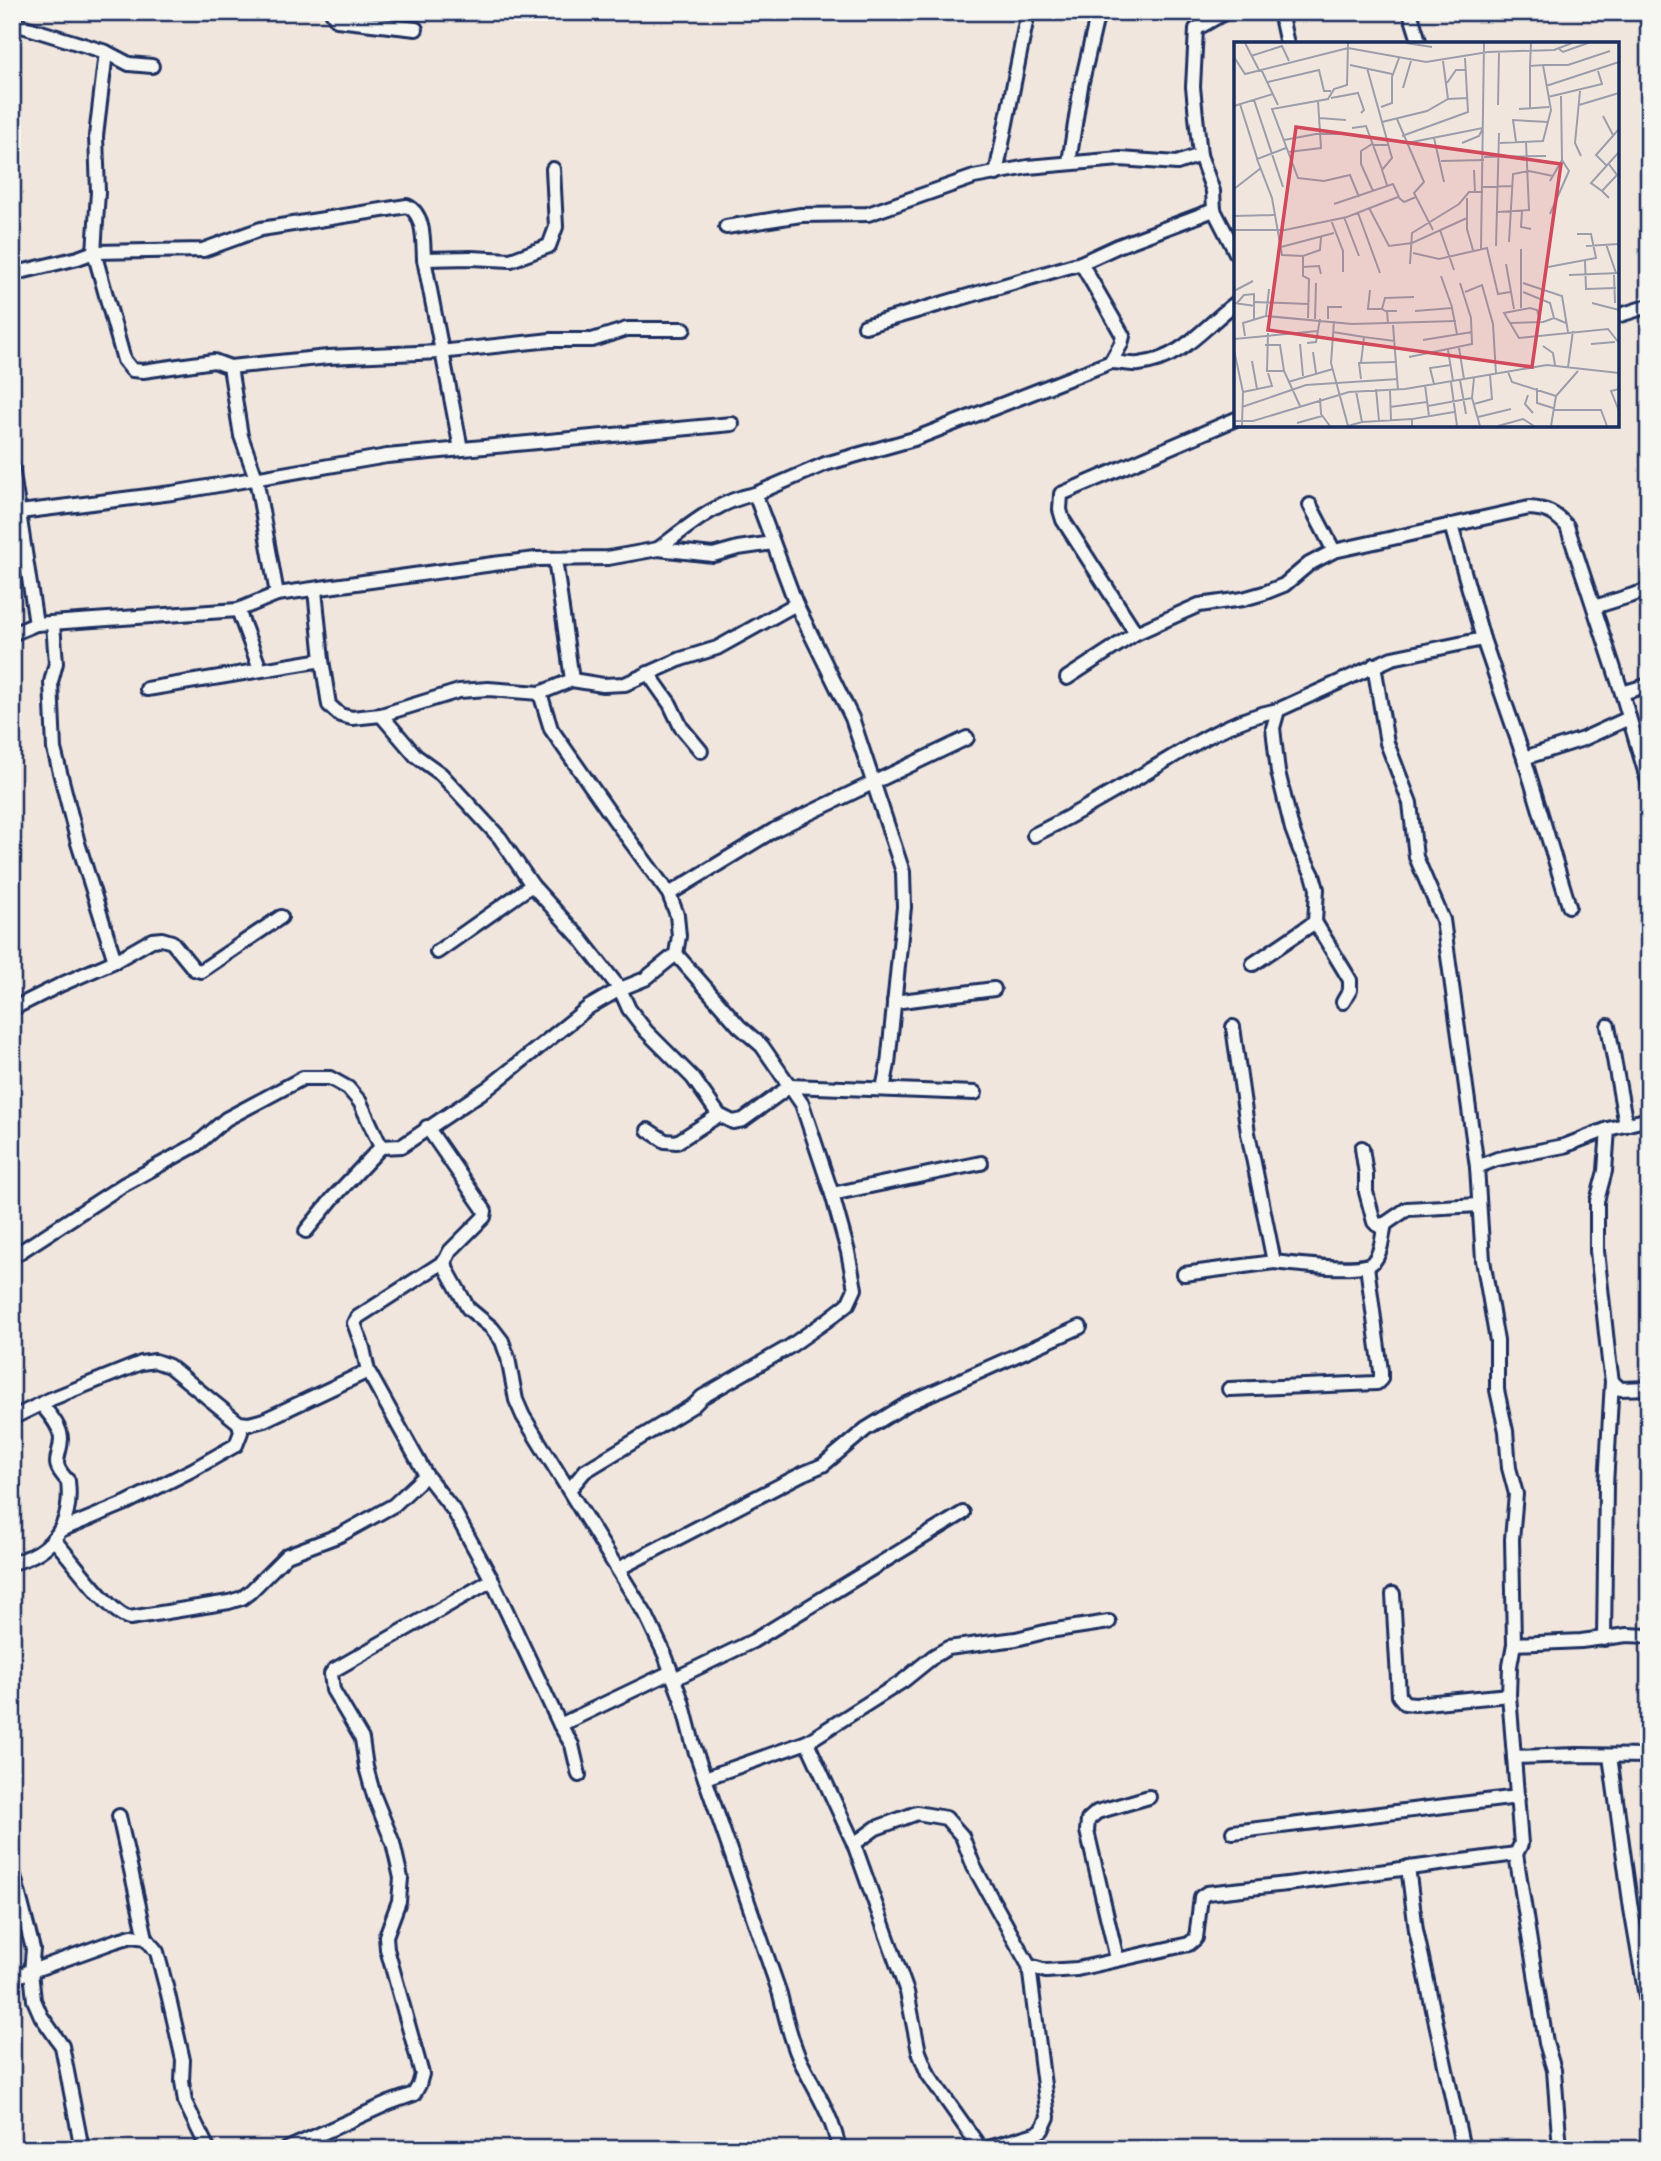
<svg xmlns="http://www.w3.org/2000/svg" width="1661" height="2161" viewBox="0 0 1661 2161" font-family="'Indie Flower',sans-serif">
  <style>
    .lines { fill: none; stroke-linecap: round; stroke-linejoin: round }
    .minor-casing { stroke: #1b2f5e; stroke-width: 18 }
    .minor { stroke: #f6f6f2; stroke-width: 12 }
    .inset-road { fill: none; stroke: #9b9dab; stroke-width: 2 }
    .view { fill: #d1495b; fill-opacity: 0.15; stroke: #d1495b; stroke-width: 3.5 }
    .inset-edge { fill: none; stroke: #1b2f5e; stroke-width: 3.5 }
  </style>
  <rect width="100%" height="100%" fill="#f1e6de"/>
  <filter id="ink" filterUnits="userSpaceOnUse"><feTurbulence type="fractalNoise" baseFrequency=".0143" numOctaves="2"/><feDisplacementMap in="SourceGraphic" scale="14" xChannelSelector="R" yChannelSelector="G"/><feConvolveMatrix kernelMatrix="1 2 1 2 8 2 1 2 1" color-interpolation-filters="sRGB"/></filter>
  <g filter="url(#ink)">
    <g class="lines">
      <defs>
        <g id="minor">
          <polyline points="332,12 337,20 416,29"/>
          <polyline points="1226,12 1196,29 1193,87 1200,155 1213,191 1214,210 1236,253"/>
          <polyline points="1280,12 1287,44"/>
          <polyline points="1410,12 1420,44"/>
          <polyline points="12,23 106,52 129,64 152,66"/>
          <polyline points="106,52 96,136 98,192 94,252 124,360 132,370 143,371 214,361 230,367 328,357 440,352 551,340 592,340 627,329 684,329"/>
          <polyline points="1069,162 1081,86 1098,12"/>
          <polyline points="996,174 1028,12"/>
          <polyline points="726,227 801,215 868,214 974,177 1028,167 1120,159 1177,163 1200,155"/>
          <polyline points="424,259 471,258 511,260 549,246 556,227 553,169"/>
          <path d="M 12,274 L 78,258 L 94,252 L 203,250 L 261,229 L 407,206 C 425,214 423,242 424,259 L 461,449"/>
          <polyline points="1617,316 1649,306"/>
          <polyline points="865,326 1081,263 1118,246 1214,210"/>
          <path d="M 1111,362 C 1120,362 1130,365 1139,364 C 1183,359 1203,327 1236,303"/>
          <polyline points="230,367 241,436 256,478 277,594"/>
          <polyline points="12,467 36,624"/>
          <polyline points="1310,505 1334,551"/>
          <polyline points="12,513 172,493 387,456 732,424"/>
          <polyline points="1451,525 1483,639 1524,758 1569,906"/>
          <path d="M 658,549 C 689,526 717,501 755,494"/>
          <polyline points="555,559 572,680"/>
          <polyline points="315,590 322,660 329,705 340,715 352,718 381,715 459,691 488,689 540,693 572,680 603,685 625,684 681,659 717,648 796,604"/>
          <polyline points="1594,607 1649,590"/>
          <polyline points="238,610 260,669"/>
          <polyline points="53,624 56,663 51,682 54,749 78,843 115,961"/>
          <polyline points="1136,633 1063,520 1060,510 1061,494 1236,419"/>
          <polyline points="12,634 36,624 238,610 277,594 493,564 536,559 608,558 658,549 713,555 738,548 773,543"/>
          <polyline points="1374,665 1387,743 1410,803 1416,857 1443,920 1477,1167 1483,1260 1497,1341 1497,1390 1506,1431 1509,1468 1516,1494 1512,1539 1514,1644 1510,1666 1509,1695 1521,1844 1516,1854 1546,2043 1554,2070 1560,2149"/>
          <polyline points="648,673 670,704 681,727 701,751"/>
          <path d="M 1067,678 L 1136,633 L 1199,605 L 1243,599 L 1264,593 L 1284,585 L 1309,564 L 1334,551 L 1529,508 C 1547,509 1555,513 1567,526 L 1622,693 L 1649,785"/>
          <polyline points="147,689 322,660"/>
          <polyline points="1622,693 1649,685"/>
          <polyline points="381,715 416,756 441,774 500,838 532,885 580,938 620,989 629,1009 646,1031 693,1078 719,1115 733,1122 743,1120 790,1086 975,1093"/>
          <polyline points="1524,758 1583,739 1629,718"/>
          <path d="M 1034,835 C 1073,816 1110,794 1147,772 C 1189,747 1229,720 1278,710"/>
          <polyline points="669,894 774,830 967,738"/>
          <polyline points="437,952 532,885"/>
          <polyline points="1253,964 1315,922"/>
          <polyline points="894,1002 994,989"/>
          <polyline points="1343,1002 1350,990 1350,980 1315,922 1317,889 1313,875 1300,850 1292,829 1278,772 1273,728 1278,710 1392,658 1483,639"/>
          <polyline points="12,1009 62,984 115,961 152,940 162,939 172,942 194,969 201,971 281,917"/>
          <polyline points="1608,1026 1626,1125"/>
          <path d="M 1233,1027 L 1248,1133 L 1274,1262 C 1291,1264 1363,1273 1373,1262 C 1382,1253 1382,1236 1385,1224"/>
          <polyline points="883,1089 888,1064 904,907 903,872 852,718 796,604 755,494 825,464 914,439 1111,362 1121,344 1123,336 1081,263"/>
          <path d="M 427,1127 L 485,1211 L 484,1217 L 450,1251 L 445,1261 L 447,1270 L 468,1308 L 492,1328 L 502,1341 L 508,1358 L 516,1400 L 523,1416 L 647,1617 L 665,1655 L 682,1701 L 693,1744 L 780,1994 C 785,2015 790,2037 799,2058 C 813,2087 833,2116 839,2149"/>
          <polyline points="1608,1129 1605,1171 1597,1201 1597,1251 1609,1361 1612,1381 1620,1389 1649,1388"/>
          <polyline points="648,1130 665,1141 677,1142 719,1115"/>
          <polyline points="1362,1148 1366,1174 1366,1192 1374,1222 1377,1225 1385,1224 1407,1209 1479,1205"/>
          <polyline points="1477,1167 1497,1159 1564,1146 1608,1129 1649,1119"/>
          <polyline points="832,1194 981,1163"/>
          <polyline points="306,1231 333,1198 381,1147"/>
          <polyline points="12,1257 123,1185 196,1145 226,1119 303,1078 330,1078 348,1088 360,1102 381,1147 402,1146 488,1088 589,1007 620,989 645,979 676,954 679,936 677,915 669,894 614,819 551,729 540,693"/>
          <polyline points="445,1261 358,1317 354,1323 363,1348 368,1371 426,1475 454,1511 492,1580 560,1725 572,1745 579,1775"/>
          <polyline points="1184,1274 1274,1262"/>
          <polyline points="1229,1389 1377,1383 1381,1379 1381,1371 1367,1266"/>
          <polyline points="12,1418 51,1399 141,1363 155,1361 169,1366 239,1423 249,1424 264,1420 368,1371"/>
          <polyline points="569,1490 585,1471 694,1405 702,1397 789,1347 826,1321 848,1304 855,1289 848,1252 832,1194 802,1104 762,1046 739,1026 676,954"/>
          <polyline points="61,1530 126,1503 194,1469 236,1445 241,1432 239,1423"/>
          <path d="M 53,1539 C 70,1556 110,1615 130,1618 L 229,1602 L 242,1598 L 250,1592 L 287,1555 L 340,1535 L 394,1505 L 426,1475"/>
          <path d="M 12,1563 C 54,1552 73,1524 68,1481 C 49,1461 60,1460 61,1439 C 61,1426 48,1413 41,1404"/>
          <polyline points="618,1569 802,1474 823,1465 866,1429 907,1404 1080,1327"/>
          <polyline points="1393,1594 1399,1696 1405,1703 1415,1704 1509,1695"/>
          <polyline points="1604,1639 1606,1485 1612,1381"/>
          <polyline points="1514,1644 1581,1641 1627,1635 1649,1636"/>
          <polyline points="674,1679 753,1641 963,1513"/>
          <polyline points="560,1725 671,1672"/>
          <polyline points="807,1742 854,1844 907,1992 919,2052 928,2074 981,2149"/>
          <polyline points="1610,1756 1631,1909 1649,2014"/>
          <polyline points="1514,1757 1577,1755 1649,1756"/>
          <polyline points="705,1778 807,1742 903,1681 934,1656 948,1648 1016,1639 1049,1631 1109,1622"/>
          <polyline points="119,1816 146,1938"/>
          <polyline points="1233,1832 1518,1797"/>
          <polyline points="854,1844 876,1828 917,1813 946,1818 962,1836 974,1867 1029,1966 1048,2117 1042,2130 1035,2134 984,2149"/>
          <polyline points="1408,1867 1416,1930 1463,2149"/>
          <polyline points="12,1868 33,1949 31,1972 34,2000 41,2016 62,2046 82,2149"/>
          <polyline points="1117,1959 1087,1831 1088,1820 1097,1812 1149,1797"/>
          <polyline points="1029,1966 1046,1971 1077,1969 1189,1944 1196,1938 1201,1897 1207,1893 1287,1884 1516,1854"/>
          <polyline points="12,1978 115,1941 132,1936 146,1938 157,1952 168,1994 183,2060 182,2081 185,2102 208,2149"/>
          <polyline points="287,2149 389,2103 414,2094 419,2085 422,2074 387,1949 386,1936 399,1901 401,1878 393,1843 374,1796 366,1767 362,1739 333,1690 331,1674 334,1670 492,1580"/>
        </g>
      </defs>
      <!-- minor casing -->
      <use href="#minor" class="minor-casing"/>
      <!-- minor -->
      <use href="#minor" class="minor"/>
    </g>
  </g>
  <!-- overview -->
  <g transform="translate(1234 42)">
    <rect width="385" height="385" fill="#f1e6de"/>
    <path class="inset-road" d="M 11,1 L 25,28M 114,1 L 113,43 L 100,47 L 94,57 L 38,67 L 64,136 L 90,139 L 116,133 L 125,155M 172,1 L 198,5M 325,7 L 329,10 L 354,1M 17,14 L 48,4 L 55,19M 0,15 L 11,32 L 114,6 L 192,20 L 254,10 L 320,8 L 338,1M 209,19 L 214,57M 116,23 L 158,32M 309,23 L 334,23 L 376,9M 296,24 L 296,66M 133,26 L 158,116 L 148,128 L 153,143M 27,27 L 44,63M 34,40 L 85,28 L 90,49 L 97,49M 213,41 L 222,28 L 231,28M 312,44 L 385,20M 169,46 L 177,19M 346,49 L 341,101 L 347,114M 314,55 L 368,42 L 364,29M 97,56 L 124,51 L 130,68 L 127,71M 20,58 L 49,145M 6,62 L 23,116M 264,63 L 265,10M 345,63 L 385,51M 0,64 L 39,52M 147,65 L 158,61 L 158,35 L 165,16M 285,67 L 315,65M 369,74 L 379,93M 85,76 L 112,78M 163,77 L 190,140 L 180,151 L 199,188M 148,80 L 193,69 L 214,57 L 233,56M 118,86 L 132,84 L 139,103 L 154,103M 0,92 L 0,114M 168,94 L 234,70 L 231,16M 200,96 L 210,140M 50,98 L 82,92 L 113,92M 282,100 L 279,78 L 314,80M 173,101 L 249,86M 228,101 L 245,94 L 248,88M 266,101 L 309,99 L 317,68 L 309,23 L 296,24 L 297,1M 138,102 L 127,109 L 127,122 L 139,149M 139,103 L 148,127M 52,106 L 23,117 L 38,156 L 48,213 L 69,214 L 86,208 L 87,195M 54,110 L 87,106 L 84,59M 250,115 L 312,114M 207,119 L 250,118M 374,121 L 383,133 L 368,149 L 375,156M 372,123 L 362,113 L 385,87M 240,128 L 241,150M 316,139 L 328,118 L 327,54M 249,145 L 278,144M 0,147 L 27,126M 368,149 L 357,141 L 385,110M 233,156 L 233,187 L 239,208M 100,162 L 159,142 L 165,155M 135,166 L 155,204 L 178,201 L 233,176M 288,169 L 287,185 L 297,187M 264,170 L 295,168 L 292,100M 124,171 L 146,231M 316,172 L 335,129 L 328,118M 0,174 L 41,173M 110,175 L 125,214M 97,178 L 109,209 L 109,230M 0,188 L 51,188 L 113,175 L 164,155 L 170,160 L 182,155M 206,188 L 220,228M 275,200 L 279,132 L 295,129 L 319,134M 372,202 L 382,231M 262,204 L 265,91M 352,204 L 385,202M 47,205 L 100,191M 247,207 L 250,1M 287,207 L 287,266M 179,211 L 205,217 L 253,206 L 264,252 L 276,250M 69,214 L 69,234 L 75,237 L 74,276M 351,219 L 352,247 L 382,246M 176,222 L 178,191 L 225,162 L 235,150 L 249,150M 272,222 L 280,267M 68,225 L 85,224 L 87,232M 314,225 L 362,216 L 357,192 L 343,192M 335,233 L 385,231M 380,233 L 381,261M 207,234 L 218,265M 289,241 L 328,254 L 334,290M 136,248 L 134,267 L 148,267M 0,249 L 19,239M 231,250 L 248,243 L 259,282 L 262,332M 289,250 L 316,261 L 320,276M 21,260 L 74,262M 0,261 L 21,264M 3,261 L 10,253 L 20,252 L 20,277M 358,261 L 385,268M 181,269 L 218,266 L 223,292M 153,270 L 148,267 L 151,256 L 180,255M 32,274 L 118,282 L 222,279M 81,277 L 82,241M 94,277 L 94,265 L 108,265M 306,278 L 303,268 L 296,266 L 270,271 L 285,296 L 374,287 L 385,301M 100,279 L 97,321 L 114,384 L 128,380 L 122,349M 309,280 L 320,276 L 332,281M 277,281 L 309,280M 154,282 L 153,269 L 163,269M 159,283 L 164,348M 99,290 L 130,295M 34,291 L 33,329 L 50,329M 11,294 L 9,281 L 32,274 L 35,247M 0,297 L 84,289M 189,298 L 238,290M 73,301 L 82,300 L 86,277M 66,302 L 69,334M 357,302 L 381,300M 31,303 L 46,303 L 50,329 L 66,364M 309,304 L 319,311 L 321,323M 225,306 L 230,337M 0,308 L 9,350 L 8,384M 214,308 L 219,339M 79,310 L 82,331M 175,315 L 238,302 L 237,276 L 226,241M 18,319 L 23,347M 127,321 L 130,295 L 161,299M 334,325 L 339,289M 274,330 L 278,340 L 322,354M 240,336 L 238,356 L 246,384M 127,337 L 125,321 L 163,320M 226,338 L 232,372M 54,340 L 99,327M 217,340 L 223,384M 200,342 L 196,326 L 217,323M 191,343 L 195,374M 303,346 L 303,361 L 319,366M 142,347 L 145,379M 385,347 L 377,349 L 385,369M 156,348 L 157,379M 9,350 L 38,344 L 34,331M 294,353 L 291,362 L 299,371M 86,356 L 87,372 L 96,384M 240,362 L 258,357 L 256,333M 194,364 L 238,356M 8,365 L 72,343 L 164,337M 156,365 L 193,360M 319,368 L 367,368 L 373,384M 244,375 L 277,367M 0,379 L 19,379 L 115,350 L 171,347 L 313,323 L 385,331M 128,380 L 178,377M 63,381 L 88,374M 178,384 L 178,377 L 220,370M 264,384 L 289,377 L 300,384M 317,384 L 322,354 L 344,329"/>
    <path class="view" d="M 62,85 L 327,122 L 298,325 L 34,288 Z"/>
    <rect width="385" height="385" class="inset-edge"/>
  </g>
  <!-- margin -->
  <rect width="1661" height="2161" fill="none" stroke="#f6f6f2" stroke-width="42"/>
  <rect x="21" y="21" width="1619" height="2119" fill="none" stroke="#1b2f5e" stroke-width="2.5" filter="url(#ink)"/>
</svg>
